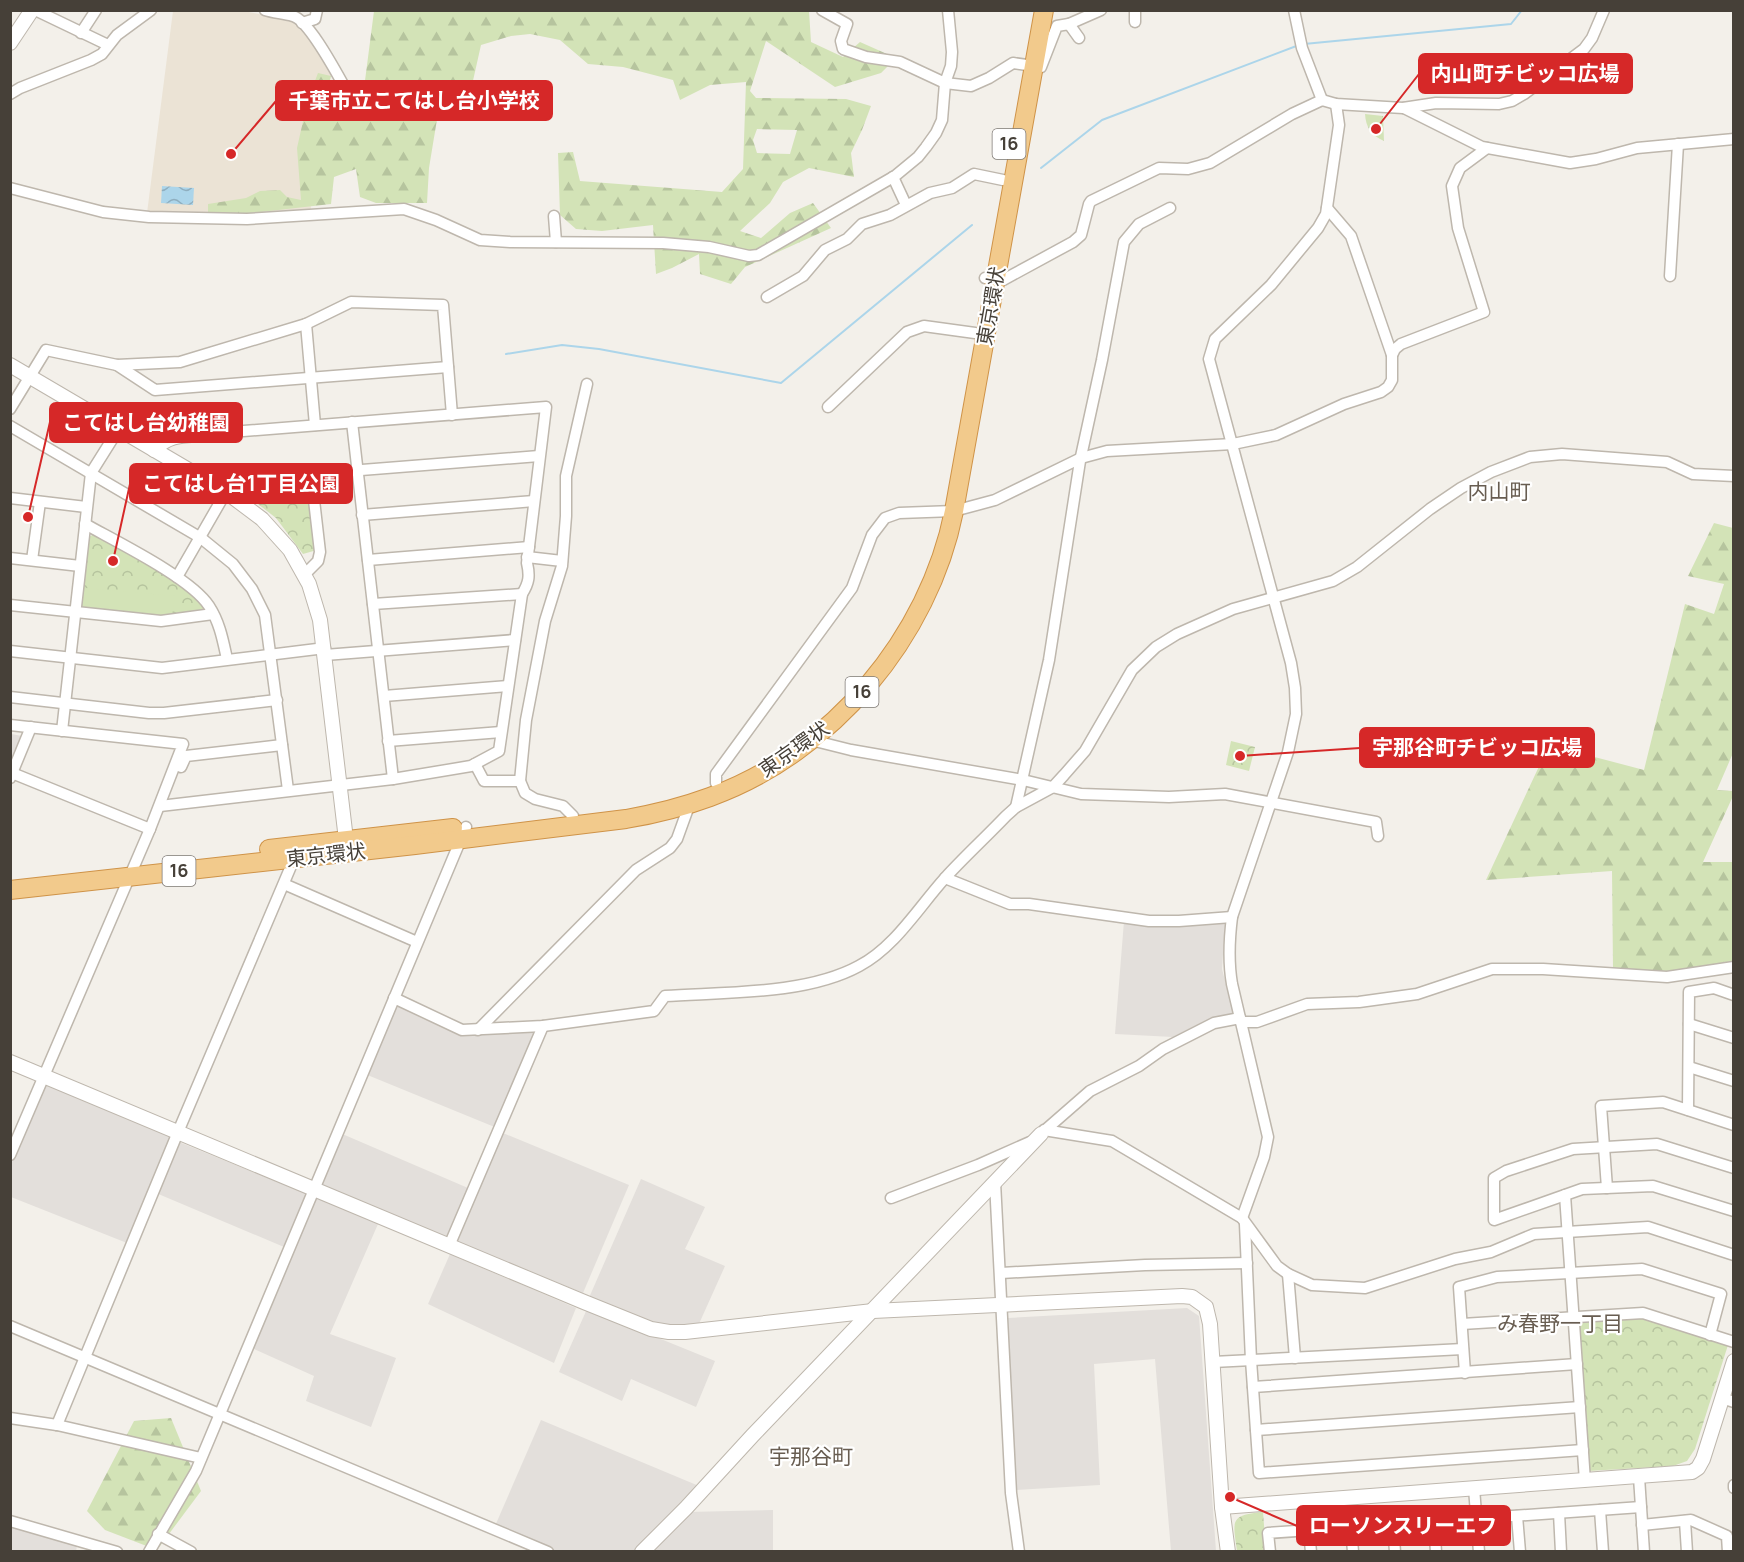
<svg xmlns="http://www.w3.org/2000/svg" width="1744" height="1562" viewBox="0 0 1744 1562" font-family="Manrope,'Noto Sans JP',sans-serif">
  <style>
    .industrial { fill: #e3dfdb }
    .education { fill: #ebe3d5 }
    .forest { fill: url(#forest-firs); fill-rule: evenodd }
    .park { fill: url(#park-crowns) }
    .pitch { fill: #d3e3b7 }
    .water { fill: url(#water-waves) }
    .lines { fill: none; stroke-linecap: round; stroke-linejoin: round }
    .stream { stroke: #acd5ea; stroke-width: 2 }
    .minor-casing { stroke: #beb7ad; stroke-width: 13 }
    .tertiary-casing { stroke: #beb7ad; stroke-width: 16 }
    .trunk-casing { stroke: #cf9348; stroke-width: 20 }
    .minor { stroke: #fff; stroke-width: 10 }
    .tertiary { stroke: #fff; stroke-width: 14 }
    .trunk { stroke: #f2ca8c; stroke-width: 18 }
    .labels { text-anchor: middle; stroke-width: 4.5; stroke-linejoin: round; paint-order: stroke }
    .shield { fill: #fff; stroke: #7e7974; stroke-width: 1.5 }
    .shield-label { font-size: 18px; font-weight: bold; fill: #464038 }
    .street-label { font-size: 20px; fill: #464038; stroke: #fff }
    .neighbourhood-label { font-size: 21px; fill: #685d51; stroke: #fff }
    .leader { fill: none; stroke: #d62828; stroke-width: 2 }
    .callout-dot { fill: #d62828; stroke: #fff; stroke-width: 2 }
    .callout { fill: #d62828; stroke: #d62828; stroke-width: 2 }
    .callout-label { font-size: 21px; text-anchor: middle; font-weight: bold; fill: #fff }
  </style>
  <defs>
    <pattern id="forest-firs" width="22" height="20" patternUnits="userSpaceOnUse" patternTransform="scale(1.5)"><rect width="22" height="20" fill="#d3e3b7"/><path d="M5 1l3.5 6h-7zM16 11l3.5 6h-7z" fill="#b6c49e"/></pattern>
    <pattern id="park-crowns" width="20" height="18" patternUnits="userSpaceOnUse" patternTransform="scale(1.5)"><rect width="20" height="18" fill="#d3e3b7"/><path d="M2 6a3 3 0 1 1 6 0M12 15a3 3 0 1 1 6 0" fill="none" stroke="#b6c49e"/></pattern>
    <pattern id="water-waves" width="16" height="10" patternUnits="userSpaceOnUse" patternTransform="scale(1.5)"><rect width="16" height="10" fill="#acd5ea"/><path d="M0 5q4-4 8 0t8 0" fill="none" stroke="#8eaebf"/></pattern>
  </defs>
  <rect width="100%" height="100%" fill="#f3f0ea"/>
  <!-- industrial -->
  <g class="industrial">
    <polygon points="11,734 22,736 11,764"/>
    <polygon points="1124,921 1225,924 1222,969 1234,1016 1210,1018 1173,1037 1115,1034"/>
    <polygon points="401,1006 463,1035 538,1032 497,1128 365,1074 393,1009"/>
    <polygon points="45,1083 172,1136 127,1243 11,1197 11,1164"/>
    <polygon points="340,1133 468,1188 446,1238 317,1186"/>
    <polygon points="503,1133 629,1185 583,1293 456,1241"/>
    <polygon points="179,1142 307,1194 284,1247 156,1193"/>
    <polygon points="641,1179 705,1207 685,1249 725,1266 698,1326 652,1325 588,1300"/>
    <polygon points="314,1195 378,1224 330,1334 396,1358 371,1427 306,1401 314,1376 252,1348"/>
    <polygon points="450,1254 576,1308 554,1363 428,1304"/>
    <polygon points="1187,1308 1199,1316 1216,1551 1171,1551 1155,1359 1094,1364 1100,1485 1015,1490 1008,1318"/>
    <polygon points="587,1309 715,1361 696,1407 631,1379 622,1401 559,1372"/>
    <polygon points="541,1420 699,1486 635,1551 554,1551 495,1526"/>
    <polygon points="773,1510 773,1551 648,1552 687,1512"/>
    <polygon points="10,1525 78,1542 76,1551 11,1551"/>
  </g>
  <!-- education -->
  <polygon class="education" points="173,11 244,11 292,21 303,31 318,52 332,75 306,98 311,210 248,216 147,213"/>
  <!-- forest -->
  <g class="forest">
    <path d="M 374,11 L 809,11 L 811,42 L 843,57 L 860,42 L 896,58 L 881,73 L 835,87 L 766,41 L 750,91 L 756,98 L 846,99 L 871,106 L 862,130 L 851,153 L 854,177 L 809,168 L 783,182 L 770,203 L 740,231 L 761,238 L 790,213 L 813,203 L 831,228 L 745,267 L 731,284 L 700,274 L 699,254 L 672,268 L 656,274 L 653,225 L 602,231 L 576,229 L 560,215 L 558,153 L 573,152 L 580,181 L 722,192 L 743,169 L 746,82 L 710,85 L 680,100 L 673,80 L 623,67 L 588,64 L 560,40 L 530,34 L 511,36 L 481,45 L 470,94 L 441,95 L 429,168 L 427,203 L 376,203 L 360,197 L 356,169 L 334,177 L 331,204 L 208,218 L 208,204 L 246,198 L 260,191 L 280,190 L 287,197 L 301,200 L 297,148 L 308,99 L 318,73 L 331,76 L 321,119 L 363,96 ZM 757,129 L 797,130 L 790,154 L 757,153 L 753,140 Z"/>
    <polygon points="1714,523 1733,528 1733,753 1717,790 1733,791 1733,796 1703,862 1733,862 1733,974 1613,969 1612,871 1486,880 1549,745 1644,770 1685,604 1714,614 1724,584 1688,576"/>
    <polygon points="171,1418 201,1491 157,1550 105,1530 87,1511 134,1421"/>
  </g>
  <!-- park -->
  <g class="park">
    <path d="M 1365,114 L 1383,116 L 1384,141 C 1371,135 1366,128 1365,114 Z"/>
    <polygon points="306,477 310,482 317,550 303,554 276,518 240,490 242,483"/>
    <path d="M 94,534 C 132,556 178,575 206,610 L 204,614 L 159,619 L 84,611 L 81,605 L 87,538 Z"/>
    <polygon points="1231,741 1255,747 1249,771 1226,765"/>
    <polygon points="1642,1318 1728,1345 1695,1449 1687,1461 1673,1466 1588,1471 1578,1323"/>
    <path d="M 1263,1512 L 1266,1551 L 1237,1551 C 1233,1521 1229,1515 1263,1512 Z"/>
  </g>
  <!-- pitch -->
  <polygon class="pitch" points="86,588 175,596 172,616 153,616 86,609 83,605"/>
  <!-- water -->
  <polygon class="water" points="162,186 194,188 193,205 161,203"/>
  <g class="lines">
    <!-- stream -->
    <g class="stream">
      <polyline points="1304,44 1511,24 1522,10"/>
      <polyline points="1041,168 1102,120 1299,45"/>
      <polyline points="506,354 562,345 599,349 781,383 972,225"/>
    </g>
    <defs>
      <g id="minor">
        <polyline points="35,10 108,45"/>
        <path d="M 265,10 C 274,13 284,13 293,16 C 310,21 338,76 348,93"/>
        <polyline points="822,10 847,24 841,41 843,49 866,57 900,62 945,83 971,86 989,78 1013,63 1041,67 1057,26 1069,24 1079,38"/>
        <polyline points="1135,10 1135,22"/>
        <polyline points="1294,10 1302,48 1322,100"/>
        <polyline points="302,23 315,19 317,10"/>
        <polyline points="1069,24 1101,10"/>
        <polyline points="81,33 96,10"/>
        <polyline points="10,94 20,88 91,60 102,54 117,35 151,10"/>
        <polyline points="1404,108 1482,147 1570,163 1596,159 1637,148 1734,139"/>
        <polyline points="893,177 906,205"/>
        <polyline points="10,188 103,212 149,217 247,219 404,209 436,220 480,240 510,242 663,243 709,247 749,256 758,255 895,176 918,157 926,147 936,133 942,120 945,83 951,66 952,52 948,10"/>
        <polyline points="1327,208 1351,236 1392,355"/>
        <polyline points="554,216 556,242"/>
        <polyline points="1670,276 1678,144"/>
        <polyline points="985,278 1003,280 1073,242 1081,235 1089,204 1091,201 1159,168 1188,169 1210,163 1292,114 1322,100 1336,104 1403,108 1436,103 1499,104 1512,101 1524,94 1584,49 1592,38 1604,10"/>
        <polyline points="767,297 803,276 825,250 847,239 862,224 890,215 930,193 952,188 974,174 1003,180"/>
        <polyline points="306,324 315,425"/>
        <polyline points="117,365 155,390 448,367"/>
        <polyline points="828,407 907,332 924,326 975,333"/>
        <polyline points="10,409 46,350 117,365 180,362 306,324 351,302 443,305 452,415"/>
        <polyline points="352,422 393,779"/>
        <polyline points="10,426 201,538 233,564 252,589 265,615 288,790"/>
        <polyline points="10,498 86,507"/>
        <polyline points="362,515 534,501"/>
        <path d="M 85,524 C 117,542 191,578 209,606 C 220,623 223,641 227,659"/>
        <polyline points="527,557 562,561"/>
        <polyline points="10,558 80,566"/>
        <polyline points="32,560 40,502"/>
        <polyline points="368,560 529,547"/>
        <polyline points="304,575 318,561 320,552 311,474"/>
        <polyline points="177,577 226,492 236,480 539,456"/>
        <polyline points="373,604 522,594"/>
        <polyline points="10,605 161,621 213,614"/>
        <polyline points="10,651 162,668 325,648"/>
        <polyline points="325,655 515,640"/>
        <polyline points="384,696 508,686"/>
        <polyline points="10,697 149,713 164,713 277,700"/>
        <polyline points="10,725 183,744 150,829 10,1155"/>
        <polyline points="62,731 91,473 118,430"/>
        <polyline points="811,740 851,750 1023,780 1081,794 1169,797 1225,794 1376,822 1378,836"/>
        <polyline points="388,741 501,732"/>
        <polyline points="475,764 484,781 520,781"/>
        <polyline points="181,767 186,756 282,745"/>
        <polyline points="12,773 150,829"/>
        <polyline points="10,778 31,727"/>
        <polyline points="716,783 716,774 852,588 872,535 885,518 899,513 954,511 995,500 1081,458 1107,451 1233,444 1276,435 1344,404 1381,392 1388,387 1392,380 1392,355 1395,349 1401,344 1484,312 1458,228 1452,186 1460,168 1487,148"/>
        <path d="M 160,806 L 393,779 L 471,766 L 499,751 L 522,594 C 529,583 530,576 527,563 L 546,407 L 206,434"/>
        <polyline points="1016,807 1049,660 1080,461 1102,360 1124,242 1139,224 1170,208"/>
        <polyline points="573,816 563,806 535,799 525,793 520,781 526,720 545,621 562,566 566,516 566,476 587,384"/>
        <polyline points="945,878 1010,904 1029,904 1149,921 1179,921 1232,917"/>
        <polyline points="284,884 417,942"/>
        <path d="M 394,998 L 462,1030 L 543,1026 L 654,1011 L 665,996 C 724,992 806,995 859,966 C 895,947 918,908 945,878 C 964,857 986,837 1006,816 L 1016,807 L 1053,787 L 1064,775 L 1085,751 L 1132,670 L 1156,647 L 1177,634 L 1233,609 L 1333,581 L 1357,567 L 1430,509 L 1461,488 L 1491,472 L 1530,457 L 1562,454 L 1667,462 L 1693,474 L 1734,476"/>
        <polyline points="1241,1022 1257,1022 1307,1004 1359,1002 1417,994 1492,969 1543,969 1667,977 1734,967"/>
        <polyline points="1689,1024 1734,1038"/>
        <polyline points="478,1030 636,870 670,848 677,839 690,803"/>
        <polyline points="1689,1067 1734,1081"/>
        <polyline points="1688,1110 1689,992 1714,988 1734,995"/>
        <polyline points="1044,1130 1112,1141 1242,1218 1277,1266 1288,1274 1312,1285 1365,1288 1455,1259 1491,1252 1534,1234 1648,1227 1734,1255"/>
        <polyline points="1043,1132 1090,1091 1139,1066 1163,1049 1214,1023 1240,1018"/>
        <polyline points="1734,1168 1657,1144 1573,1149 1506,1171 1494,1178 1494,1220 1582,1189 1653,1186 1734,1211"/>
        <polyline points="995,1182 1011,1493 1019,1552"/>
        <polyline points="1607,1188 1601,1106 1663,1102 1734,1125"/>
        <polyline points="1565,1195 1585,1481"/>
        <polyline points="891,1198 978,1165 1030,1142"/>
        <path d="M 1242,1218 L 1264,1157 L 1268,1137 L 1232,984 C 1228,961 1229,941 1232,917 L 1288,752 L 1296,714 L 1295,688 L 1291,663 L 1209,359 L 1215,339 L 1271,285 L 1318,228 L 1326,214 L 1339,125 L 1336,104"/>
        <polyline points="1245,1224 1251,1360 1259,1473 1583,1450"/>
        <polyline points="449,1246 543,1026"/>
        <polyline points="1001,1273 1145,1265 1247,1263"/>
        <polyline points="1288,1274 1295,1358"/>
        <polyline points="1462,1324 1643,1313 1734,1342"/>
        <polyline points="10,1326 548,1552"/>
        <polyline points="1213,1362 1463,1349"/>
        <polyline points="1465,1373 1459,1287 1497,1277 1642,1269 1721,1294 1710,1335"/>
        <polyline points="1253,1387 1577,1364"/>
        <polyline points="1722,1398 1734,1402"/>
        <polyline points="10,1418 57,1425 201,1458"/>
        <polyline points="57,1425 178,1132 294,859"/>
        <polyline points="1256,1430 1580,1407"/>
        <polyline points="1639,1477 1644,1552"/>
        <polyline points="1734,1485 1734,1488"/>
        <polyline points="1474,1488 1479,1552"/>
        <polyline points="1306,1500 1311,1552"/>
        <polyline points="1600,1510 1603,1552"/>
        <polyline points="1559,1513 1561,1552"/>
        <polyline points="1517,1516 1520,1552"/>
        <polyline points="10,1521 117,1552"/>
        <polyline points="1685,1521 1687,1552"/>
        <polyline points="1434,1522 1436,1552"/>
        <polyline points="1393,1525 1395,1552"/>
        <polyline points="1642,1525 1691,1520 1727,1536 1728,1552"/>
        <polyline points="1351,1527 1353,1552"/>
        <polyline points="158,1534 191,1552"/>
        <polyline points="149,1552 196,1471 466,827"/>
        <polyline points="1270,1552 1268,1533 1641,1507"/>
      </g>
      <g id="tertiary">
        <polyline points="10,43 32,10"/>
        <polyline points="10,365 226,492 262,519 290,550 309,584 320,620 347,848"/>
        <path d="M 154,450 C 170,433 185,436 206,434"/>
        <polyline points="10,1062 584,1302 651,1329 669,1332 685,1332 873,1311 1182,1296 1192,1297 1206,1307 1210,1324 1222,1507 1228,1552"/>
        <polyline points="1222,1507 1692,1472 1698,1468 1703,1459 1734,1361"/>
        <polyline points="642,1552 686,1508 753,1435 1041,1134"/>
      </g>
      <g id="trunk">
        <polyline points="269,849 453,828"/>
        <path d="M 10,890 L 415,845 L 626,819 C 655,814 683,807 710,797 C 832,753 929,637 954,511 L 1044,10"/>
      </g>
    </defs>
    <!-- minor casing -->
    <use href="#minor" class="minor-casing"/>
    <!-- tertiary casing -->
    <use href="#tertiary" class="tertiary-casing"/>
    <!-- trunk casing -->
    <use href="#trunk" class="trunk-casing"/>
    <!-- minor -->
    <use href="#minor" class="minor"/>
    <!-- tertiary -->
    <use href="#tertiary" class="tertiary"/>
    <!-- trunk -->
    <use href="#trunk" class="trunk"/>
  </g>
  <g class="labels">
    <!-- shield labels -->
    <g class="shield">
      <rect x="992.5" y="129" width="33" height="30" rx="4.5"/>
      <rect x="845.5" y="677" width="33" height="30" rx="4.5"/>
      <rect x="162.5" y="856" width="33" height="30" rx="4.5"/>
    </g>
    <g class="shield-label">
      <text x="1009" y="150">16</text>
      <text x="862" y="698">16</text>
      <text x="179" y="877">16</text>
    </g>
    <!-- street labels -->
    <g class="street-label">
      <text transform="translate(991 306) rotate(-80)" y="7">東京環状</text>
      <text transform="translate(794 749) rotate(-35)" y="7">東京環状</text>
      <text transform="translate(326 855) rotate(-6)" y="7">東京環状</text>
    </g>
    <!-- neighbourhood labels -->
    <g class="neighbourhood-label">
      <text x="1499" y="499">内山町</text>
      <text x="1560" y="1331">み春野一丁目</text>
      <text x="811" y="1464">宇那谷町</text>
    </g>
  </g>
  <!-- callouts -->
  <path class="leader" d="M1376 129L1419 74M231 154L276 101M28 517L50 422M113 561L130 484M1240 756L1360 748M1230 1497L1297 1526"/>
  <g class="callout-dot">
    <circle cx="1376" cy="129" r="6"/>
    <circle cx="231" cy="154" r="6"/>
    <circle cx="28" cy="517" r="6"/>
    <circle cx="113" cy="561" r="6"/>
    <circle cx="1240" cy="756" r="6"/>
    <circle cx="1230" cy="1497" r="6"/>
  </g>
  <g class="callout">
    <rect x="1419" y="54" width="213" height="39" rx="6"/>
    <rect x="276" y="81" width="276" height="39" rx="6"/>
    <rect x="50" y="403" width="192" height="39" rx="6"/>
    <rect x="130" y="464" width="222" height="39" rx="6"/>
    <rect x="1360" y="728" width="234" height="39" rx="6"/>
    <rect x="1297" y="1506" width="213" height="39" rx="6"/>
  </g>
  <g class="callout-label">
    <text x="1525" y="81">内山町チビッコ広場</text>
    <text x="414" y="108">千葉市立こてはし台小学校</text>
    <text x="146" y="430">こてはし台幼稚園</text>
    <text x="241" y="491">こてはし台1丁目公園</text>
    <text x="1477" y="755">宇那谷町チビッコ広場</text>
    <text x="1403" y="1533">ローソンスリーエフ</text>
  </g>
  <!-- border -->
  <rect width="1744" height="1562" fill="none" stroke="#464038" stroke-width="24"/>
</svg>
